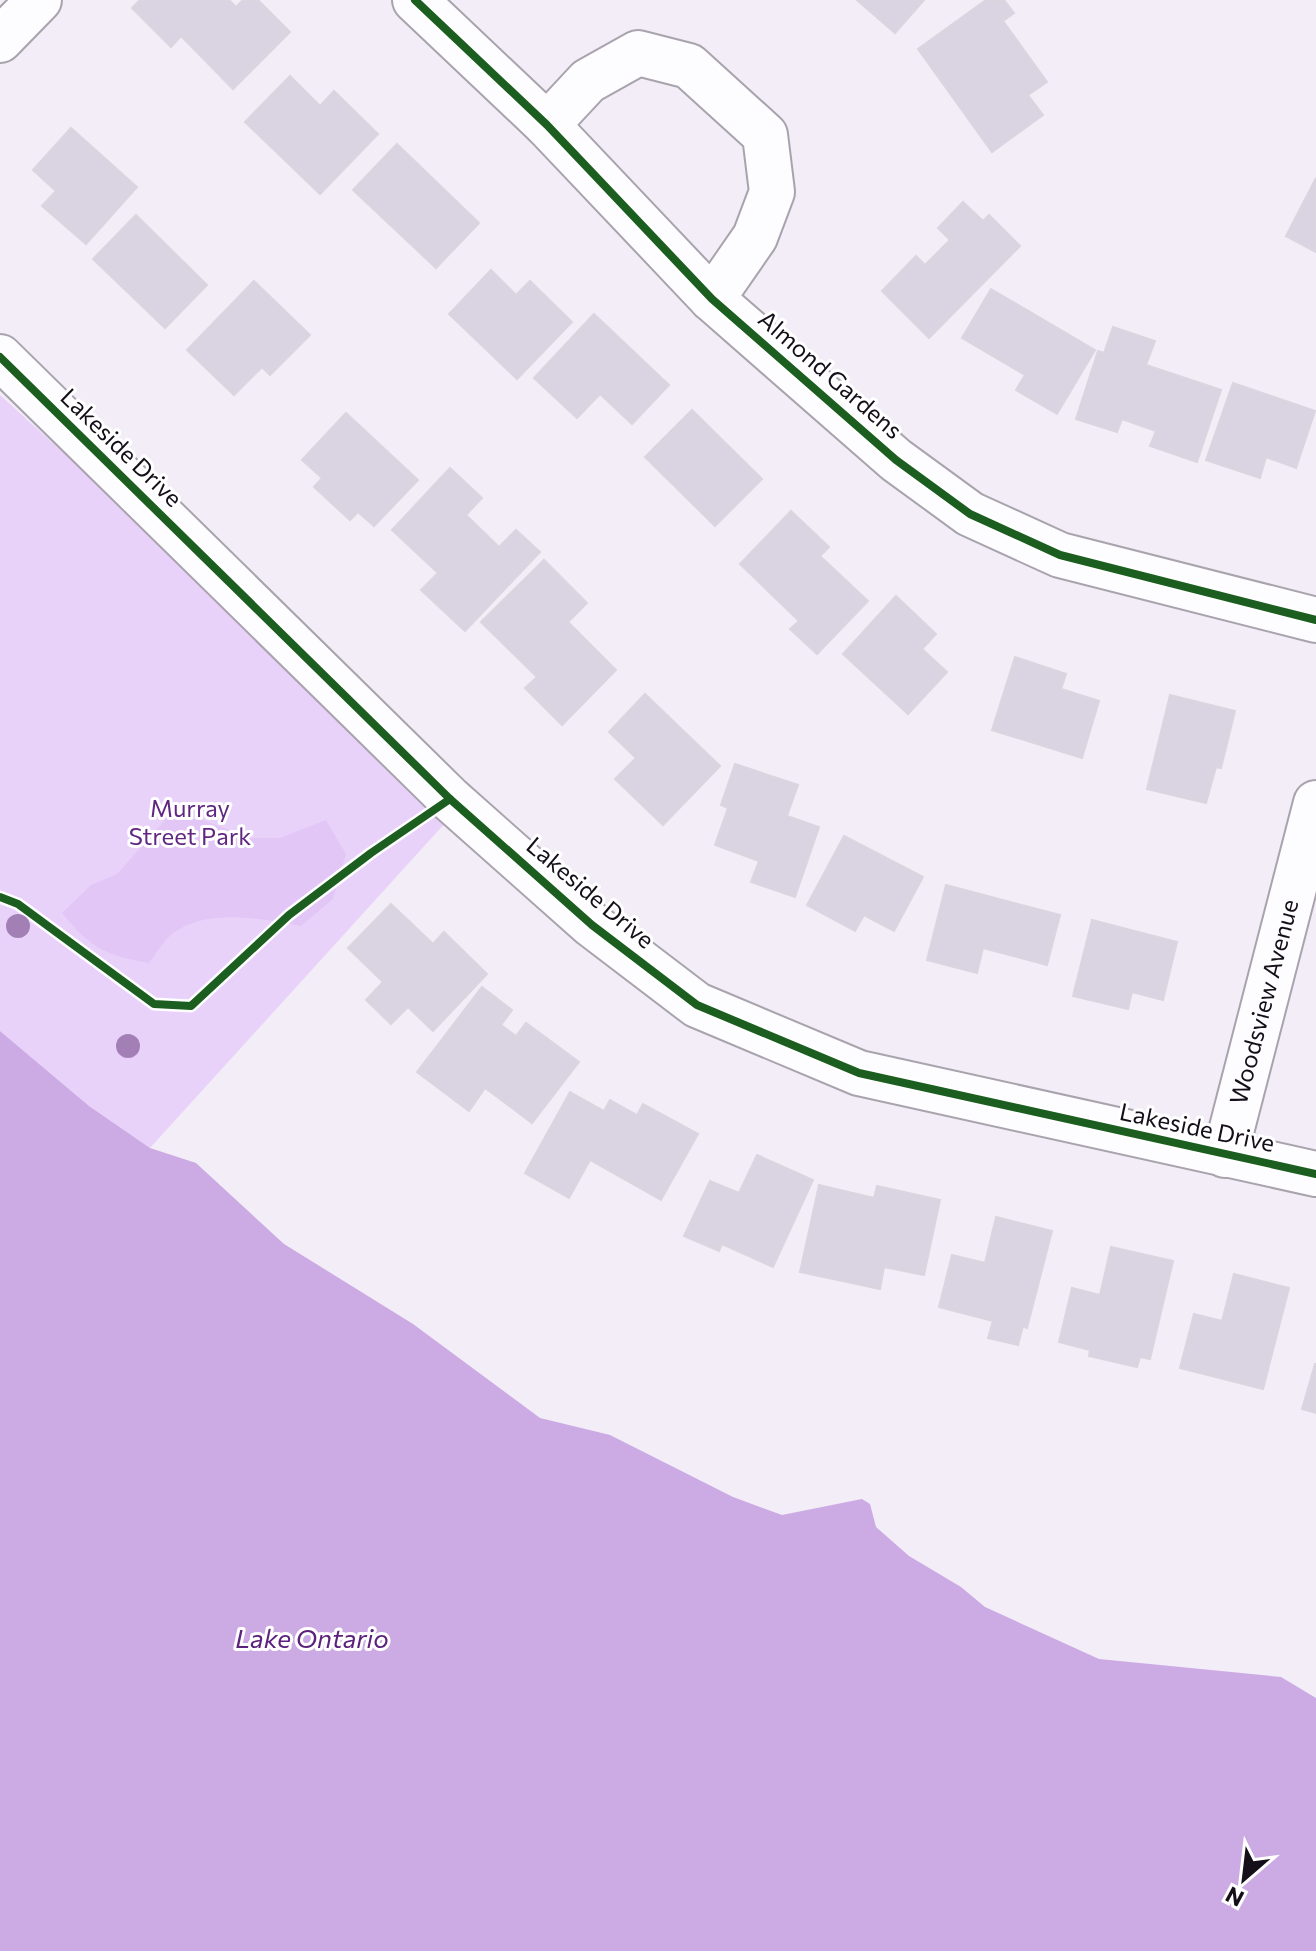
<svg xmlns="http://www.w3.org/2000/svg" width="1316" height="1951" viewBox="0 0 1316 1951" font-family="Commissioner,sans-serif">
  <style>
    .green { fill: #e9d2fa }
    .forest { fill: #e2c6f6 }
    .water { fill: #ccaae3 }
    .building { fill: #dad3e1; stroke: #dad5df; stroke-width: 2 }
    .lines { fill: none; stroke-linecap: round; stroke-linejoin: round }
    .street-casing { stroke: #a8a3ad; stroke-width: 48 }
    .street { stroke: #fdfcfe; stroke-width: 44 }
    .cycleway-casing { stroke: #fff; stroke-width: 13 }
    .cycleway { stroke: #1b5e20; stroke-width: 8 }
    .tree { fill: #a280b6 }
    .labels { text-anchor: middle; stroke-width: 6; stroke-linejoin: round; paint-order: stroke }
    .street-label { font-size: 24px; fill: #140e18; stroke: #fff }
    .park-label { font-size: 24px; fill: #602681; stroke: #fff }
    .water-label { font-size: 26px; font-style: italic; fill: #5c217d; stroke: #fff }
  </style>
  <rect width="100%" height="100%" fill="#f2edf7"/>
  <!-- green -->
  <polygon class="green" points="0,395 457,810 150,1148 89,1106 0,1031"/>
  <!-- forest -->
  <path class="forest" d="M 166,819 L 200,819 L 251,838 L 280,838 L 326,820 L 346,854 L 333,899 L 301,926 C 262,919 207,907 172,934 C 163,941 156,954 149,963 C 105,955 90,948 62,913 L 91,885 L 117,874 Z"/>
  <!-- water -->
  <polygon class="water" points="0,1031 89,1106 150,1148 196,1163 284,1244 413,1324 540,1418 610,1435 733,1497 782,1515 862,1499 870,1504 876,1527 909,1556 961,1587 985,1607 1099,1659 1281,1677 1316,1698 1316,1951 0,1951"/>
  <!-- building -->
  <g class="building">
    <polygon points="140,0 229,0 236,7 243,0 258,0 290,32 233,89 181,36 171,47 132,8"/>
    <polygon points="857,0 924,0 895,33"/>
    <polygon points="986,0 1004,0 1014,13 1003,21 1047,82 1028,95 1043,115 992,152 918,49"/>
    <polygon points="290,76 320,106 334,91 378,134 320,194 245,122"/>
    <polygon points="71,128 137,187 86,244 42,206 56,191 33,170"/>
    <polygon points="397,144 479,223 436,268 353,190"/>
    <polygon points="1316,178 1316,252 1286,236"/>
    <polygon points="963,202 983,221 989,215 1020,246 929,338 882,291 916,256 925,265 950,240 938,228"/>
    <polygon points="136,215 207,285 165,328 93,259"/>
    <polygon points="491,270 516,295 530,281 572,322 517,379 449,314"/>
    <polygon points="254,281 310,335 270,375 262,367 234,395 187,350"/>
    <polygon points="991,289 1095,350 1057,414 1016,390 1025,375 962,338"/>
    <polygon points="594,314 669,385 632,424 600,394 577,418 534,378"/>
    <polygon points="1113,327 1155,341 1146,365 1221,390 1197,462 1150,446 1156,431 1122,419 1117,432 1076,419 1098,351 1104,353"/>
    <polygon points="1233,383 1315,411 1296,468 1266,457 1260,478 1206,460"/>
    <polygon points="692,410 762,479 715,526 645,457"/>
    <polygon points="346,413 418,480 374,526 358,512 350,520 314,487 322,478 302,460"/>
    <polygon points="450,468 482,498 466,515 499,547 516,530 540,552 465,631 421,590 438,573 392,530"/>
    <polygon points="791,511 829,547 820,556 868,601 817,654 790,629 799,621 740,564"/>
    <polygon points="544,560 587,603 568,622 616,670 562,725 525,688 537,677 481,622"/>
    <polygon points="896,596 936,634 922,649 947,672 908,714 843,654"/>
    <polygon points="1015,657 1066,674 1061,689 1099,701 1082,758 992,730"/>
    <polygon points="645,694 720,766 663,825 615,779 636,758 609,732"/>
    <polygon points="1170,695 1235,711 1221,768 1216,767 1206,803 1147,789"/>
    <polygon points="735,764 798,785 787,816 819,827 795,897 751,882 759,861 715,845 728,808 721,805"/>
    <polygon points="844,836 923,877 894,931 864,915 855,931 807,905"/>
    <polygon points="946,885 1060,915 1047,965 983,948 977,973 927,960"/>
    <polygon points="391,904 433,944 444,932 487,974 433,1031 408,1007 391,1024 366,1000 383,982 348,948"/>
    <polygon points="1092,920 1177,942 1163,1000 1132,992 1128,1009 1073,996"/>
    <polygon points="482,987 512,1010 501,1025 516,1036 526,1023 579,1062 532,1123 485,1088 469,1111 417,1072"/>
    <polygon points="570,1092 604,1111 610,1100 637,1115 643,1104 698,1134 661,1200 590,1160 569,1198 525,1173"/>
    <polygon points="757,1155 813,1180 773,1267 722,1244 719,1251 684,1236 710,1181 739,1193"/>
    <polygon points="819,1185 874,1198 877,1186 940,1200 924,1275 884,1267 880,1289 800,1272"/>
    <polygon points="996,1217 1052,1231 1027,1328 1023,1326 1018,1345 988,1338 993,1321 939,1307 952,1255 985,1263"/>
    <polygon points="1111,1247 1173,1261 1150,1359 1140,1357 1137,1367 1089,1356 1090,1350 1059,1342 1072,1288 1100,1295"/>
    <polygon points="1234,1274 1289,1288 1263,1389 1180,1368 1194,1314 1222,1321"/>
    <polygon points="1315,1364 1316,1364 1316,1413 1302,1409"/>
  </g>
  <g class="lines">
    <defs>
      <g id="street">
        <polyline points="415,0 547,125 712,299 896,460 970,514 1060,555 1316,620"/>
        <polyline points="0,40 39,0"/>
        <polyline points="547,125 588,81 638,53 689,66 765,135 772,192 755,237 712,299"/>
        <polyline points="0,357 450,799 592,925 697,1005 859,1073 1316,1174"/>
        <path id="s1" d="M 1225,1155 L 1316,803"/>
      </g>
    </defs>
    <!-- street casing -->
    <use href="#street" class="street-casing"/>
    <!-- street -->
    <use href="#street" class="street"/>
    <defs>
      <g id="cycleway">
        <polyline points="415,0 547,125 712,299 896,460 970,514 1060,555 1316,620"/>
        <polyline points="0,357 450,799 592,925 697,1005 859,1073 1316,1174"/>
        <polyline points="0,897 18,904 154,1004 191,1006 289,915 371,853 450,799"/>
      </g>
    </defs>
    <!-- cycleway casing -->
    <use href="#cycleway" class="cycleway-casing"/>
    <!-- cycleway -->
    <use href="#cycleway" class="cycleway"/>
  </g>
  <!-- trees -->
  <g class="tree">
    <circle cx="18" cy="926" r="12"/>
    <circle cx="128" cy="1046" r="12"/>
  </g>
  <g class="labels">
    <!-- street labels -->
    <g class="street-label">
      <text transform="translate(830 375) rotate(41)" y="8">Almond Gardens</text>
      <text transform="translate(121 448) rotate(44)" y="8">Lakeside Drive</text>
      <text transform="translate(590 893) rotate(40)" y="8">Lakeside Drive</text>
      <text dy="8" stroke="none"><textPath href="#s1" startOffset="158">Woodsview Avenue</textPath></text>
      <text transform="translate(1197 1128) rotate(12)" y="8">Lakeside Drive</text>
    </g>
    <!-- park labels -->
    <g class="park-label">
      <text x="190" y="817">Murray<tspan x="190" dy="28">Street Park</tspan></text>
    </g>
    <!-- water labels -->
    <g class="water-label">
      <text x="312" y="1648">Lake Ontario</text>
    </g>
  </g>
  <!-- north arrow -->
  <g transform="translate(1244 1879) rotate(208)" stroke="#ffffff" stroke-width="6" paint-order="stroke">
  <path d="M0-6L14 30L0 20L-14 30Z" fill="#140e18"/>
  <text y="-12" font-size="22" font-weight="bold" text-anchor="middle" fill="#140e18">N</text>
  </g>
</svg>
